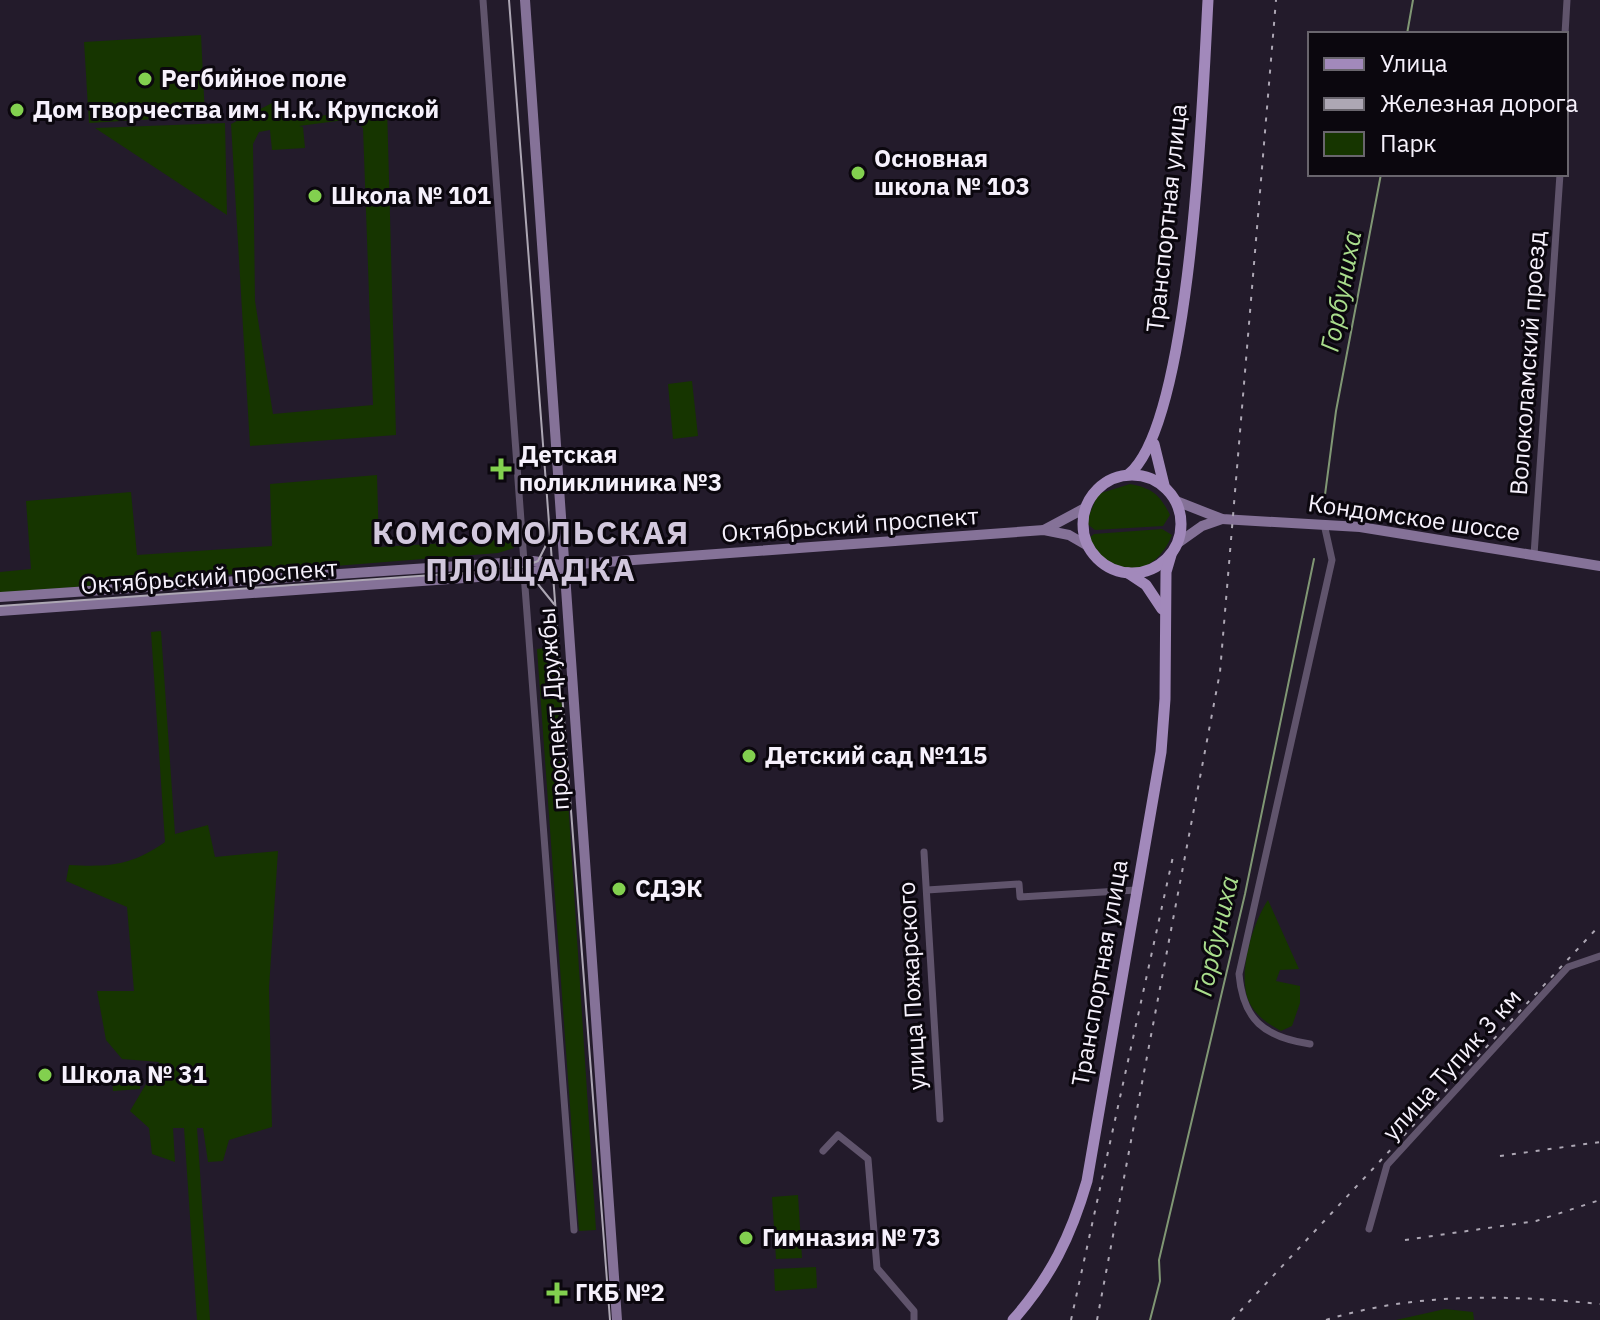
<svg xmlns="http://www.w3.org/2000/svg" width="1600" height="1320" viewBox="0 0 1600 1320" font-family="'IBM Plex Sans',sans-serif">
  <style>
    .green { fill: #163500; fill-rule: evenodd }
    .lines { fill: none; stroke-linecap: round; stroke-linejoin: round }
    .stream { stroke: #809774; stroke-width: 2 }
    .street { stroke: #60546c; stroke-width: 7 }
    .secondary { stroke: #857298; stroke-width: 10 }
    .primary { stroke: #a289bb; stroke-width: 11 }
    .tram { stroke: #ada7b4; stroke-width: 2 }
    .rail { stroke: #ada7b4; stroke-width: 2; stroke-dasharray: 4 8; stroke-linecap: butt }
    .poi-dot { fill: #82d04f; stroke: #0b070e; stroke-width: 3 }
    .labels { text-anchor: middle; stroke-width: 6; stroke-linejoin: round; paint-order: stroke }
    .poi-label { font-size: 24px; font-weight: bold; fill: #f6f1fc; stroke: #0b070e; text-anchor: start }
    .street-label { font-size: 24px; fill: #f6f1fc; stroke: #0b070e }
    .water-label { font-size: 26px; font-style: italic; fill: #a9dd8c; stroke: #0b070e }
    .district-label { font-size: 32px; font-weight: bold; letter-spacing: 2px; fill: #d2c8dd; stroke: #0b070e }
  </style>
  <rect width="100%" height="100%" fill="#231b2b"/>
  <!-- green -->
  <g class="green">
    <polygon points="201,35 205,116 89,123 84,42"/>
    <path d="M 272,103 L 293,120 L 387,106 L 396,435 L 250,446 L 231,124 ZM 352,119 L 363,128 L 373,405 L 273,414 L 255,301 L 253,144 L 259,132 L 270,130 L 272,150 L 305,148 L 303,127 L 299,126 Z"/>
    <polygon points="225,123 227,215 95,128"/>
    <polygon points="692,381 698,436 673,439 668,384"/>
    <polygon points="377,475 379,547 513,539 514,548 498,553 0,593 0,572 31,569 26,501 131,492 137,555 272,546 270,484"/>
    <path d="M 1130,484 C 1152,488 1160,495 1170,515 L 1163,526 L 1095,530 L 1086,523 L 1098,494 Z"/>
    <path d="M 1162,529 L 1172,535 C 1155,578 1110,582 1089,538 L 1094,534 Z"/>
    <path d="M 161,631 L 175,834 L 208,825 L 215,857 L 278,851 L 269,988 L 272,1127 L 229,1140 L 223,1161 L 208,1162 L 203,1128 L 197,1128 L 210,1320 L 197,1320 L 184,1128 L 173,1128 L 175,1162 L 152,1154 L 149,1128 L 130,1111 L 159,1062 L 122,1059 L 106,1040 L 97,991 L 134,991 L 127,907 L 66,881 L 69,865 C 109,867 131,866 165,842 L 151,632 Z"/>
    <polygon points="558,646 596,1230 579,1231 537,649"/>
    <path d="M 1268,900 L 1299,969 L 1280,970 L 1276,981 L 1300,986 L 1300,1003 L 1292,1026 L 1281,1031 C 1268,1024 1256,1016 1249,1002 C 1237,975 1252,924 1268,900 Z"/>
    <polygon points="140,1073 140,1089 113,1091 112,1074"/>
    <polygon points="798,1195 802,1258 776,1259 772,1197"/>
    <polygon points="816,1267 817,1288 775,1291 774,1269"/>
    <polygon points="1445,1309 1473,1312 1474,1320 1396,1320"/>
  </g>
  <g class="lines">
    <!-- stream -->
    <g class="stream">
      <polyline points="1407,34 1413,0"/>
      <polyline points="1323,510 1336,411 1381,174"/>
      <polyline points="1150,1320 1160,1281 1159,1260 1245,894 1314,559"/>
    </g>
    <!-- street -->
    <g class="street">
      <polyline points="483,0 524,562"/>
      <polyline points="1565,34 1567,0"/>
      <polyline points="1534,555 1560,174"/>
      <polyline points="524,574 574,1230"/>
      <polyline points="924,852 940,1119"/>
      <polyline points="927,890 1019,884 1020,897 1136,890"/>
      <path d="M 1310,1044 C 1264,1037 1243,1020 1239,974 L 1332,560 L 1324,524"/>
      <polyline points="823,1151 838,1135 868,1159 877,1268 914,1311 914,1320"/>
      <polyline points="1369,1229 1387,1165 1568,967 1600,956"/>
    </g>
    <!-- secondary -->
    <g class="secondary">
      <polyline points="525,0 617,1320"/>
      <polyline points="1176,501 1222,519 1360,527 1600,566"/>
      <polyline points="1044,530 1085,508"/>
      <polyline points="1178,543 1202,526 1222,519"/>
      <polyline points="0,597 533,561 561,565"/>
      <polyline points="0,611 521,574 579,564 1044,530 1069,535 1088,546"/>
    </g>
    <!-- primary -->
    <g class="primary">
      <polyline points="1154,444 1164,485"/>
      <path d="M 1129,474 C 1192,421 1203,90 1208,0"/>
      <circle cx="1132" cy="524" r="49"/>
      <polyline points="1128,573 1146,585 1162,609"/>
      <path d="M 1013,1320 C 1051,1277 1071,1236 1087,1181 L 1161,752 L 1165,699 L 1166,572 L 1171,555"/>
    </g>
    <!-- tram -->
    <g class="tram">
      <polyline points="509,0 610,1320"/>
      <polyline points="513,568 533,578 554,604"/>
      <polyline points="0,606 518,569 538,561 548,541"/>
    </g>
    <!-- rail -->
    <g class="rail">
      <polyline points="1500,1156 1600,1142"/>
      <polyline points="1405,1240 1536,1221 1600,1200"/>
      <polyline points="1071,1320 1174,852"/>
      <polyline points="1097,1320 1220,672 1276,0"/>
      <polyline points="1232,1320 1600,925"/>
      <path d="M 1326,1320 C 1416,1292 1508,1295 1600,1304"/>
    </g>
  </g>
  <!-- markers -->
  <g class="poi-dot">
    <circle cx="145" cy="79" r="8"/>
    <circle cx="17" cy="110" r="8"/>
    <circle cx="858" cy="173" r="8"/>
    <circle cx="315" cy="196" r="8"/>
    <path d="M497 457h8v8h8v8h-8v8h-8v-8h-8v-8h8z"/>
    <circle cx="749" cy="756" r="8"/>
    <circle cx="619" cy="889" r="8"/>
    <circle cx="45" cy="1075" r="8"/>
    <circle cx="746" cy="1238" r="8"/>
    <path d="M553 1281h8v8h8v8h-8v8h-8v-8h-8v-8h8z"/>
  </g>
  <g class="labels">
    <!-- poi labels -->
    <g class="poi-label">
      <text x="161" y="87">Регбийное поле</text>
      <text x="33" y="118">Дом творчества им. Н.К. Крупской</text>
      <text x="874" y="167">Основная<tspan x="874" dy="28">школа № 103</tspan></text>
      <text x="331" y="204">Школа № 101</text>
      <text x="519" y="463">Детская<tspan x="519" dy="28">поликлиника №3</tspan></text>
      <text x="765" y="764">Детский сад №115</text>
      <text x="635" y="897">СДЭК</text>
      <text x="61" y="1083">Школа № 31</text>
      <text x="762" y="1246">Гимназия № 73</text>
      <text x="575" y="1301">ГКБ №2</text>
    </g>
    <!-- street labels -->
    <g class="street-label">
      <text transform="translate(1167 218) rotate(-84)" y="8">Транспортная улица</text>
      <text transform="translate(1528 363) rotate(-86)" y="8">Волоколамский проезд</text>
      <text transform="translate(1414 518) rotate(8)" y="8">Кондомское шоссе</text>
      <text transform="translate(850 525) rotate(-4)" y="8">Октябрьский проспект</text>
      <text transform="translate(209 577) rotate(-4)" y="8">Октябрьский проспект</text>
      <text transform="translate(554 709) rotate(-94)" y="8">проспект Дружбы</text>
      <text transform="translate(1100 973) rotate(-80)" y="8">Транспортная улица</text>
      <text transform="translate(912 986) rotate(-93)" y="8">улица Пожарского</text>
      <text transform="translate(1452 1065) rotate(-48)" y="8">улица Тупик 3 км</text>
    </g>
    <!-- water labels -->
    <g class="water-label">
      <text transform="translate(1341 291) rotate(-79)" y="9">Горбуниха</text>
      <text transform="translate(1216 936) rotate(-77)" y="9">Горбуниха</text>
    </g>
    <!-- district labels -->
    <g class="district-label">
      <text x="531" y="544">КОМСОМОЛЬСКАЯ<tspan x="531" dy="37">ПЛОЩАДКА</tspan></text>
    </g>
  </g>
  <!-- legend -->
  <rect x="1308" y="32" width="260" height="144" fill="#0b070e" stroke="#69656d" stroke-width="2"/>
  <rect x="1324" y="58" width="40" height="12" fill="#a289bb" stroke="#69656d" stroke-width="2"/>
  <text x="1380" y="72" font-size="24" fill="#f6f1fc">Улица</text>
  <rect x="1324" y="98" width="40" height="12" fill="#ada7b4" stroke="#69656d" stroke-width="2"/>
  <text x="1380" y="112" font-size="24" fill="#f6f1fc">Железная дорога</text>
  <rect x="1324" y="132" width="40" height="24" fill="#163500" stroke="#69656d" stroke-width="2"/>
  <text x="1380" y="152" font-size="24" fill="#f6f1fc">Парк</text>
</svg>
